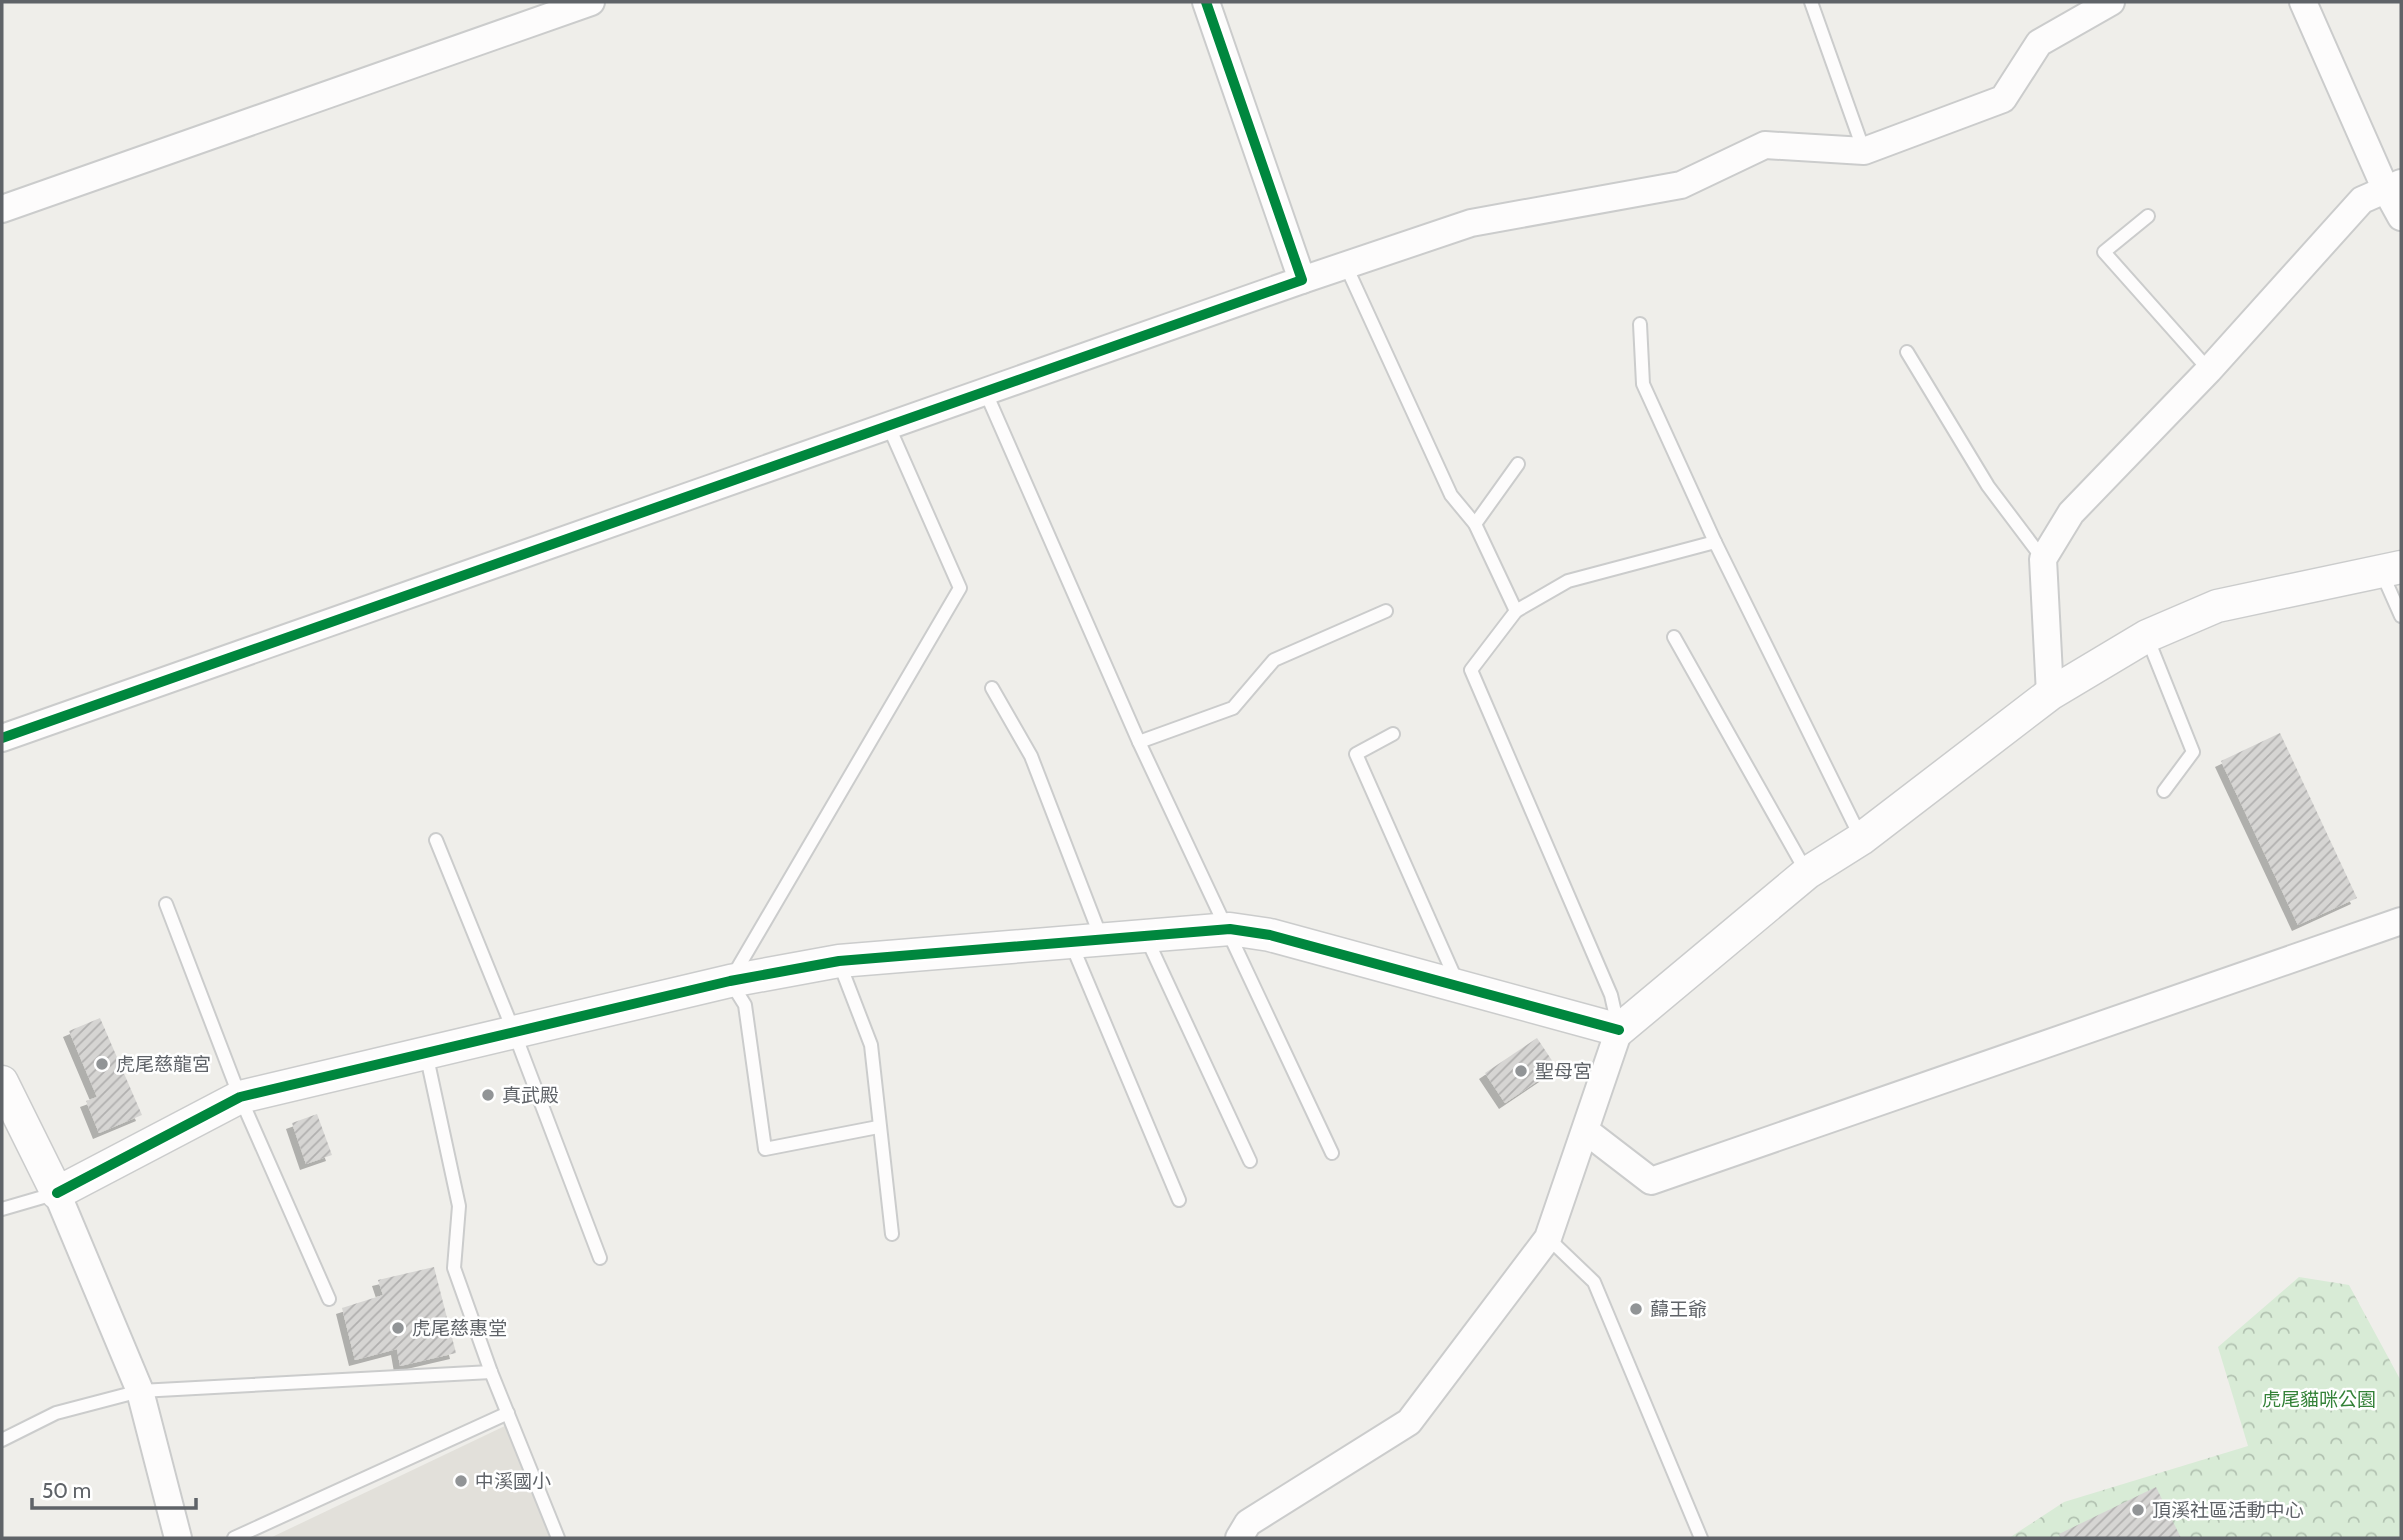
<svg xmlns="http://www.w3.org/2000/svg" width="2403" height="1540" viewBox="0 0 2403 1540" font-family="Cabin,'Noto Sans TC',sans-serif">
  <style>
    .education { fill: #e2e0da }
    .park { fill: url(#park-crowns) }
    .building { fill: url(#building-hatch); filter: url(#shadow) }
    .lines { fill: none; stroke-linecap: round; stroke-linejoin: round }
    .service-casing { stroke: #cbcccc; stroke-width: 16 }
    .minor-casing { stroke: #cbcccc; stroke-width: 30 }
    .tertiary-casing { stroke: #cbcccc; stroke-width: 35 }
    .service { stroke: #fdfcfc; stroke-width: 12 }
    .minor { stroke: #fdfcfc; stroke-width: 26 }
    .tertiary { stroke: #fdfcfc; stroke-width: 32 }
    .cycleway-casing { stroke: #fff; stroke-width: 15 }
    .cycleway { stroke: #00873e; stroke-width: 10 }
    .poi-dot { fill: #919496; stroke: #fff; stroke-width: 2.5 }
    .labels { text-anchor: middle; stroke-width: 5; stroke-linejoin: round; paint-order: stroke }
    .poi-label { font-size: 19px; fill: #5f6368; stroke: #fff; text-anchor: start }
    .park-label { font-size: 19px; fill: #348238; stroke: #fff }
  </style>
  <defs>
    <pattern id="park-crowns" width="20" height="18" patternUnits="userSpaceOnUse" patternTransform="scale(1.75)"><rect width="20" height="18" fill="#d8ebd6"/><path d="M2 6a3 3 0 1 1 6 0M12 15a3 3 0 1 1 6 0" fill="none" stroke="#b2c2b1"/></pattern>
    <pattern id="building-hatch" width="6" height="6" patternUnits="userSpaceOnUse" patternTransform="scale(1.75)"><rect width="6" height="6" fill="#d6d5d3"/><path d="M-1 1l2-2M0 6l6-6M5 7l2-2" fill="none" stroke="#b1b0af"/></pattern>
    <filter id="shadow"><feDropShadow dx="-6" dy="6" stdDeviation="0" flood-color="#0004"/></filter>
  </defs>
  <rect width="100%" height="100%" fill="#efeeea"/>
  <!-- education -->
  <polygon class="education" points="509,1424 557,1538 270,1538"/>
  <!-- park -->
  <polygon class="park" points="2299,1277 2349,1285 2401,1381 2401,1538 2009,1538 2064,1502 2248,1446 2218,1347"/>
  <!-- building -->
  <g class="building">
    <polygon points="2280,733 2357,898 2298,925 2221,761"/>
    <polygon points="100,1018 142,1115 99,1133 86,1101 97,1097 69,1031"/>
    <polygon points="1537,1038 1557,1068 1505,1103 1485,1073"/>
    <polygon points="317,1114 332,1155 306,1164 292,1123"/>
    <polygon points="434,1267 456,1353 400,1366 397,1349 355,1360 342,1308 383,1295 378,1280"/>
    <polygon points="2156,1487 2181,1538 2061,1538 2059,1534"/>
  </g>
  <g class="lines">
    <defs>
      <g id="service">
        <polyline points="1811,2 1864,151"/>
        <polyline points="2148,216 2104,252 2209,370"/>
        <polyline points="1346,266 1451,495 1475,524 1516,611 1568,581 1715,542 1861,838"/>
        <polyline points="1640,324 1643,384 1715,542"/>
        <polyline points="1907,352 1988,486 2043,559"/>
        <polyline points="986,393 1139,742 1332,1153"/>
        <polyline points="1475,524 1518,464"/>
        <polyline points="2381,571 2401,616"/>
        <polyline points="1516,611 1471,670 1611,995 1618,1026"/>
        <polyline points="1674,637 1807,873"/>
        <polyline points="2147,637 2193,752 2164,791"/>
        <polyline points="992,688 1031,756 1102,940"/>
        <polyline points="1393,734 1356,754 1457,982"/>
        <polyline points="1139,742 1233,708 1274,660 1386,611"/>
        <polyline points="436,840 514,1032 600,1258"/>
        <polyline points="166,904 240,1097 329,1299"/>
        <polyline points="1146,937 1250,1161"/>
        <polyline points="1071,943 1179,1200"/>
        <polyline points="839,962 871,1045 892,1234"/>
        <polyline points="426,1053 459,1206 454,1268 491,1372 558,1538"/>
        <polyline points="878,1127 765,1149 745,1005 730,981 960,588 889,427"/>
        <polyline points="2,1209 57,1193"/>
        <polyline points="1548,1238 1594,1282 1701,1538"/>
        <polyline points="2,1440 56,1413 140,1391 491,1372"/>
        <polyline points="234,1538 508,1413"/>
      </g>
      <g id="minor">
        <polyline points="2303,2 2385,188 2401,217"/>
        <polyline points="2,209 591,2"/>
        <polyline points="1302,280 1471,223 1681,185 1765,145 1864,151 2003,99 2039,43 2111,2"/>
        <polyline points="2050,694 2043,559 2071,513 2209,370 2362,200 2401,183"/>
        <polyline points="2,738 1302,280 1206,2"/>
        <polyline points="1586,1131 1651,1181 2401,921"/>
        <polyline points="57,1193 140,1391 178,1538"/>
        <polyline points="1239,1538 1248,1523 1409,1422 1548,1238 1619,1030"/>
      </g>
      <polyline id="tertiary" points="2,1082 57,1193 240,1097 730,981 839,961 1230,929 1270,935 1619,1030 1807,873 1861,839 2050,694 2147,636 2217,606 2401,567"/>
    </defs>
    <!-- service casing -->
    <use href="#service" class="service-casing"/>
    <!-- minor casing -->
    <use href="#minor" class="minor-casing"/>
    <!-- tertiary casing -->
    <use href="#tertiary" class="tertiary-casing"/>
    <!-- service -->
    <use href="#service" class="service"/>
    <!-- minor -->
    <use href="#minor" class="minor"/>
    <!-- tertiary -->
    <use href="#tertiary" class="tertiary"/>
    <defs>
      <g id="cycleway">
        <polyline points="2,738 1302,280 1206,2"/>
        <polyline points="57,1193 240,1097 730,981 839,961 1230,929 1270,935 1619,1030"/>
      </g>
    </defs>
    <!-- cycleway casing -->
    <use href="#cycleway" class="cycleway-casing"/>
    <!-- cycleway -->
    <use href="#cycleway" class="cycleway"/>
  </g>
  <!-- markers -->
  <g class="poi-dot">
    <circle cx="102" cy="1064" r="7"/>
    <circle cx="1521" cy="1071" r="7"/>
    <circle cx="488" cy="1095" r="7"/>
    <circle cx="1636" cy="1309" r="7"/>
    <circle cx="398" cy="1328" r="7"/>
    <circle cx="461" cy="1481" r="7"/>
    <circle cx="2138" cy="1510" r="7"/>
  </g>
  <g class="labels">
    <!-- poi labels -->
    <g class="poi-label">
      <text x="116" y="1071">虎尾慈龍宮</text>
      <text x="1535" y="1078">聖母宮</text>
      <text x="502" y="1102">真武殿</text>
      <text x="1650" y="1316">蘬王爺</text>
      <text x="412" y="1335">虎尾慈惠堂</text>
      <text x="475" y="1488">中溪國小</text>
      <text x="2152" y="1517">頂溪社區活動中心</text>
    </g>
    <!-- park labels -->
    <g class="park-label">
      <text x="2319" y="1406">虎尾貓咪公園</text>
    </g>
  </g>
  <!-- border -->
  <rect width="2403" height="1540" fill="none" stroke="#5f6368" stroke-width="7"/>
  <!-- scale -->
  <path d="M32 1498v10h164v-10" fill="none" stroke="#5f6368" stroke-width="3.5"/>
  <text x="42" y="1498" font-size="21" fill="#5f6368" stroke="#ffffff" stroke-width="5" paint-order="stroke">50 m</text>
</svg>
